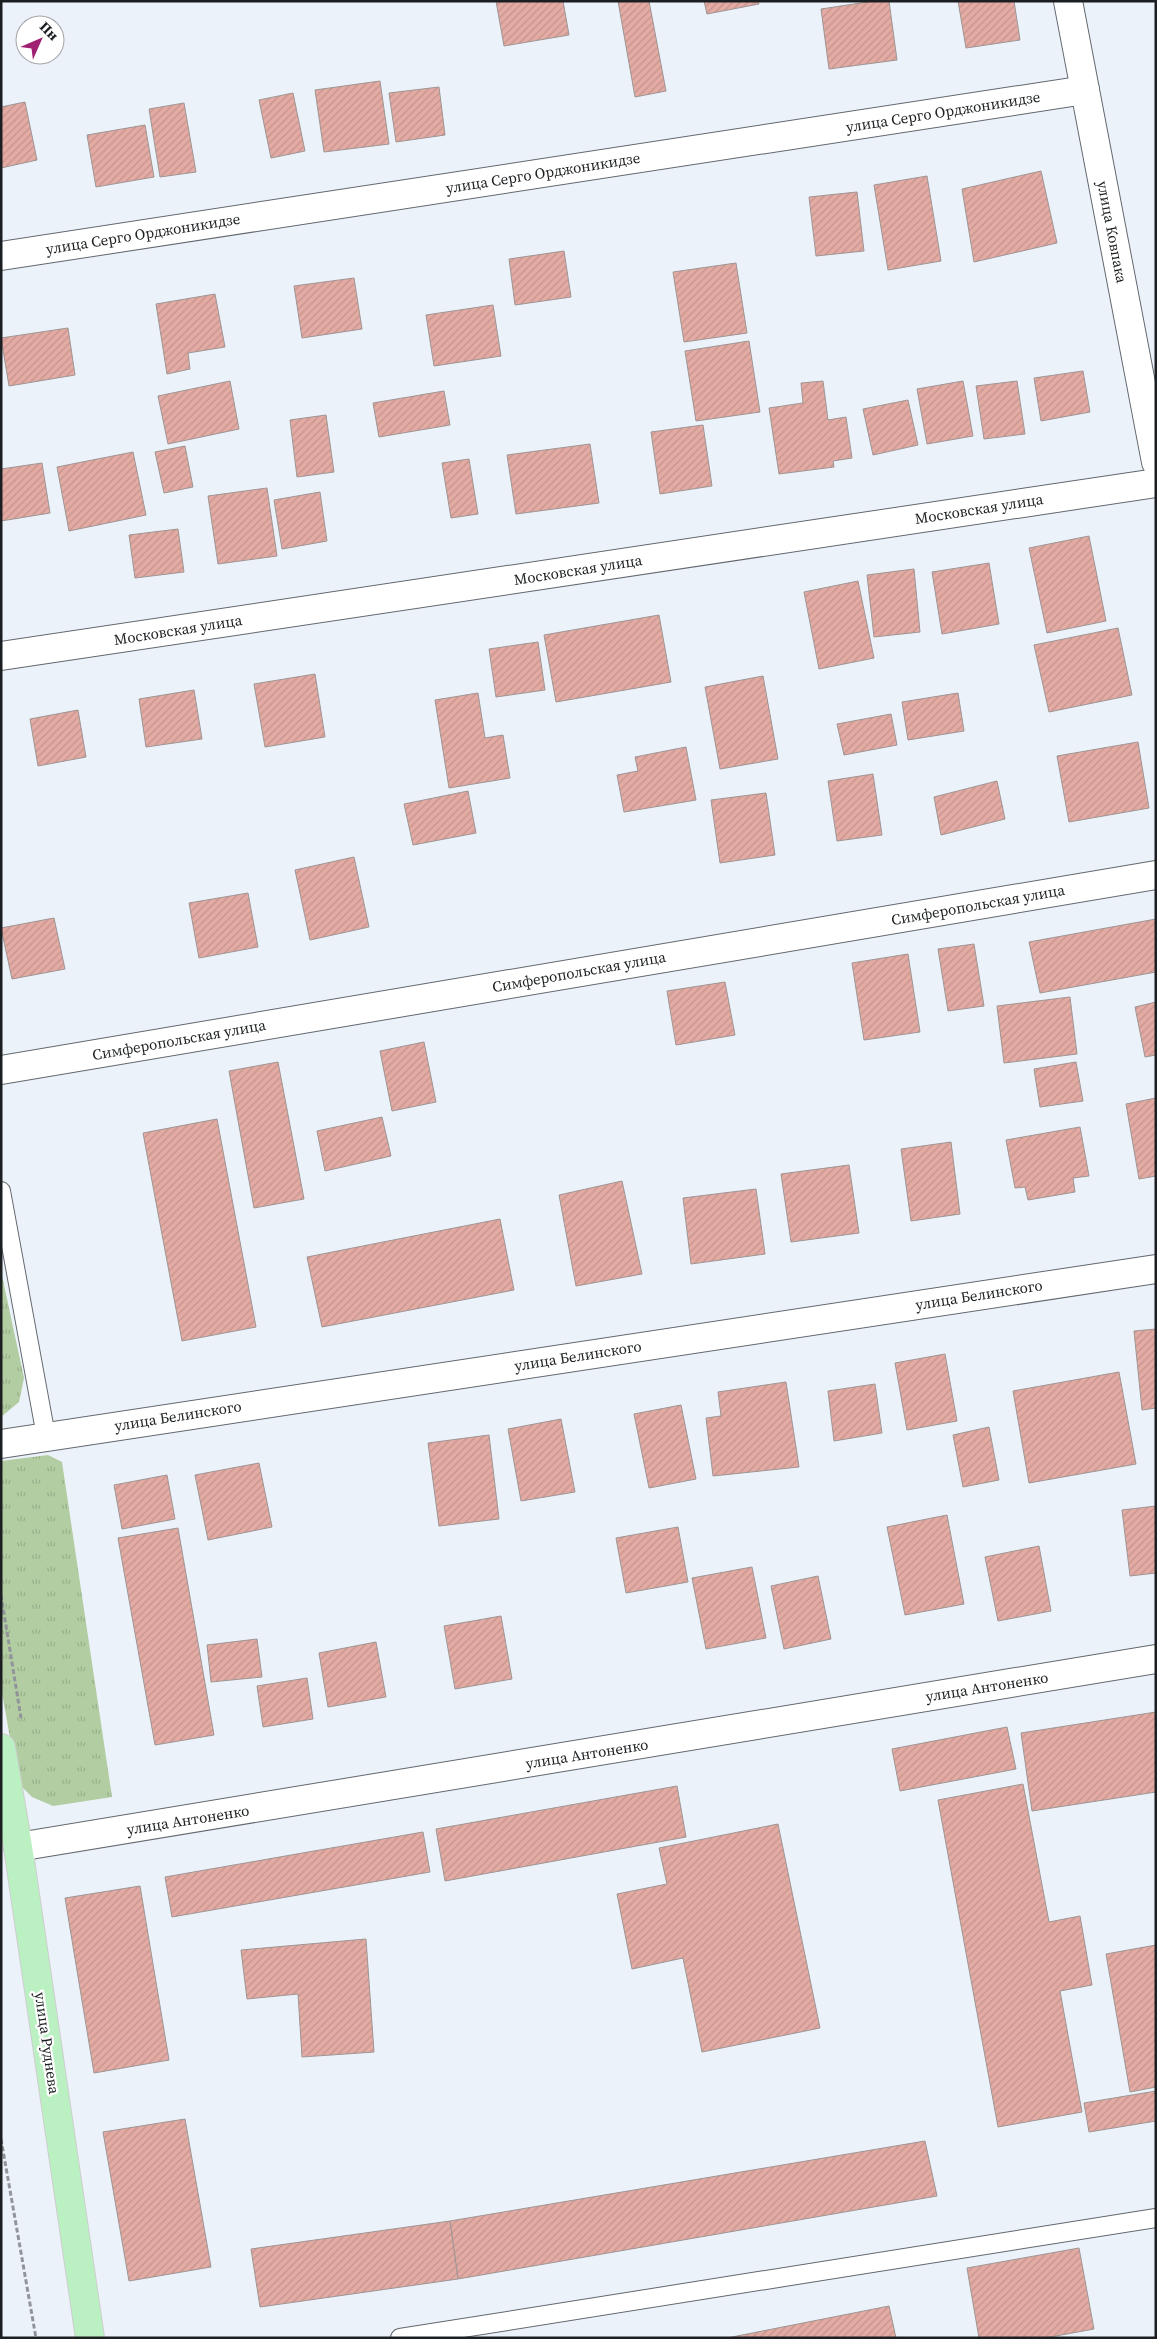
<svg xmlns="http://www.w3.org/2000/svg" width="1157" height="2339" viewBox="0 0 1157 2339" font-family="'Source Serif 4',serif">
  <style>
    .grass { fill: url(#grass-tufts) }
    .building { fill: url(#building-hatch); stroke: #9e9594 }
    .lines { fill: none; stroke-linecap: round; stroke-linejoin: round }
    .service-casing { stroke: #62686e; stroke-width: 20 }
    .minor-casing { stroke: #62686e; stroke-width: 30 }
    .primary-casing { stroke: #cdcece; stroke-width: 30 }
    .path { stroke: #91959a; stroke-width: 3; stroke-dasharray: 5 2.5; stroke-linecap: butt }
    .service { stroke: #fff; stroke-width: 18 }
    .minor { stroke: #fff; stroke-width: 28 }
    .primary { stroke: #bbf1c2; stroke-width: 28 }
    .labels { text-anchor: middle; stroke-width: 4.5; stroke-linejoin: round; paint-order: stroke }
    .street-label { font-size: 15px; fill: #1c1f21; stroke: #fff }
  </style>
  <defs>
    <pattern id="grass-tufts" width="24" height="20" patternUnits="userSpaceOnUse" patternTransform="scale(1.25)"><rect width="24" height="20" fill="#b2cda2"/><path d="M3 7l-1-3M5 7V3M7 7l1-3M15 17l-1-3M17 17v-4M19 17l1-3" fill="none" stroke="#98b08b"/></pattern>
    <pattern id="building-hatch" width="6" height="6" patternUnits="userSpaceOnUse" patternTransform="scale(1.25)"><rect width="6" height="6" fill="#e4aba4"/><path d="M-1 1l2-2M0 6l6-6M5 7l2-2" fill="none" stroke="#c3938d"/></pattern>
  </defs>
  <rect width="100%" height="100%" fill="#ecf2f9"/>
  <!-- grass -->
  <g class="grass">
    <polygon points="1,1271 24,1378 19,1402 1,1417"/>
    <polygon points="48,1455 62,1462 112,1797 53,1806 32,1797 18,1783 1,1687 1,1461"/>
  </g>
  <!-- building -->
  <g class="building">
    <polygon points="496,1 563,1 569,35 504,46"/>
    <polygon points="618,1 649,1 666,91 635,97"/>
    <polygon points="704,1 758,1 759,4 707,14"/>
    <polygon points="874,1 889,1 897,60 829,69 821,9"/>
    <polygon points="958,1 1014,1 1020,40 966,48"/>
    <polygon points="380,81 389,144 324,152 315,90"/>
    <polygon points="439,87 445,135 396,142 389,93"/>
    <polygon points="293,93 305,151 271,158 259,100"/>
    <polygon points="25,102 37,160 1,168 1,107"/>
    <polygon points="184,103 196,172 160,177 149,109"/>
    <polygon points="145,125 154,177 96,187 87,135"/>
    <polygon points="1041,171 1057,243 974,262 962,189"/>
    <polygon points="927,176 941,261 888,270 874,185"/>
    <polygon points="857,192 864,251 816,256 809,197"/>
    <polygon points="564,251 571,297 515,305 509,259"/>
    <polygon points="736,263 747,333 684,342 673,272"/>
    <polygon points="354,278 362,329 302,338 294,286"/>
    <polygon points="215,294 225,347 188,353 190,369 167,374 156,304"/>
    <polygon points="493,305 501,356 434,366 426,315"/>
    <polygon points="68,328 75,375 9,386 1,338"/>
    <polygon points="749,341 760,412 696,421 685,351"/>
    <polygon points="1083,371 1090,412 1041,421 1034,378"/>
    <polygon points="230,381 239,429 168,444 158,396"/>
    <polygon points="823,381 828,420 846,417 852,458 833,461 834,467 779,474 769,408 803,403 801,383"/>
    <polygon points="963,381 973,436 927,444 917,389"/>
    <polygon points="1017,381 1025,434 984,439 976,386"/>
    <polygon points="444,391 450,425 379,437 373,403"/>
    <polygon points="908,400 918,445 873,455 863,409"/>
    <polygon points="326,415 334,472 297,477 290,420"/>
    <polygon points="703,425 712,486 660,494 651,432"/>
    <polygon points="590,444 599,503 516,514 507,455"/>
    <polygon points="185,446 193,487 164,493 155,452"/>
    <polygon points="133,452 146,515 69,531 57,467"/>
    <polygon points="469,459 478,514 451,518 442,463"/>
    <polygon points="42,463 50,513 1,521 1,469"/>
    <polygon points="267,488 277,556 218,564 208,496"/>
    <polygon points="320,492 327,541 282,549 274,500"/>
    <polygon points="178,529 184,572 135,578 129,535"/>
    <polygon points="1089,536 1106,621 1047,633 1029,548"/>
    <polygon points="989,563 999,624 942,634 932,572"/>
    <polygon points="914,569 920,632 874,637 867,575"/>
    <polygon points="858,581 874,658 819,669 804,592"/>
    <polygon points="659,615 671,682 556,702 544,635"/>
    <polygon points="1118,628 1132,695 1049,712 1034,645"/>
    <polygon points="538,642 545,690 496,697 489,649"/>
    <polygon points="315,674 325,737 265,747 254,684"/>
    <polygon points="763,676 778,759 720,769 705,687"/>
    <polygon points="194,690 202,739 146,747 139,699"/>
    <polygon points="478,693 485,738 503,735 510,778 449,788 435,700"/>
    <polygon points="958,693 964,731 908,740 902,702"/>
    <polygon points="78,710 86,757 38,766 30,719"/>
    <polygon points="891,714 897,745 844,755 837,724"/>
    <polygon points="1138,742 1149,808 1069,822 1057,756"/>
    <polygon points="686,747 696,800 624,812 617,775 638,771 635,757"/>
    <polygon points="873,774 882,835 837,841 828,781"/>
    <polygon points="997,781 1005,819 941,835 934,797"/>
    <polygon points="468,791 476,833 413,845 404,804"/>
    <polygon points="766,793 775,855 720,863 711,800"/>
    <polygon points="354,857 369,927 310,940 295,870"/>
    <polygon points="248,893 258,947 199,958 189,903"/>
    <polygon points="54,918 65,969 12,979 1,928"/>
    <polygon points="1156,919 1156,972 1040,993 1029,942"/>
    <polygon points="974,944 984,1006 948,1011 938,949"/>
    <polygon points="908,954 920,1032 864,1040 852,963"/>
    <polygon points="725,982 735,1035 676,1045 667,991"/>
    <polygon points="1070,997 1077,1054 1004,1063 997,1006"/>
    <polygon points="1156,1002 1156,1055 1145,1057 1135,1007"/>
    <polygon points="424,1042 436,1102 392,1111 380,1051"/>
    <polygon points="278,1062 304,1199 254,1208 229,1071"/>
    <polygon points="1076,1062 1083,1101 1040,1107 1034,1069"/>
    <polygon points="1156,1098 1156,1176 1139,1179 1126,1104"/>
    <polygon points="382,1117 391,1156 325,1171 317,1131"/>
    <polygon points="217,1119 256,1327 182,1341 143,1133"/>
    <polygon points="1080,1127 1089,1176 1073,1178 1075,1192 1028,1200 1025,1187 1015,1188 1006,1140"/>
    <polygon points="951,1142 960,1214 911,1221 901,1149"/>
    <polygon points="849,1165 859,1233 791,1242 781,1174"/>
    <polygon points="622,1181 642,1274 576,1286 559,1195"/>
    <polygon points="756,1189 765,1254 691,1264 683,1198"/>
    <polygon points="500,1219 514,1290 322,1327 307,1257"/>
    <polygon points="1156,1329 1156,1408 1142,1410 1134,1331"/>
    <polygon points="945,1354 957,1421 907,1430 895,1363"/>
    <polygon points="1119,1372 1136,1464 1029,1483 1013,1391"/>
    <polygon points="786,1382 799,1467 713,1476 706,1418 721,1416 718,1392"/>
    <polygon points="875,1384 882,1433 834,1441 828,1391"/>
    <polygon points="681,1405 696,1479 649,1488 634,1414"/>
    <polygon points="561,1419 575,1492 521,1501 508,1429"/>
    <polygon points="989,1427 999,1480 963,1487 953,1435"/>
    <polygon points="489,1435 499,1519 439,1526 428,1443"/>
    <polygon points="259,1463 272,1527 208,1540 195,1475"/>
    <polygon points="167,1475 175,1519 122,1529 114,1485"/>
    <polygon points="1156,1506 1156,1573 1130,1576 1122,1510"/>
    <polygon points="947,1515 964,1604 905,1615 887,1527"/>
    <polygon points="678,1527 688,1582 626,1593 616,1538"/>
    <polygon points="178,1528 214,1735 155,1745 118,1538"/>
    <polygon points="1039,1546 1051,1611 998,1621 985,1557"/>
    <polygon points="752,1567 766,1638 706,1649 692,1578"/>
    <polygon points="818,1576 831,1639 784,1649 771,1586"/>
    <polygon points="501,1616 512,1679 455,1689 444,1626"/>
    <polygon points="257,1639 262,1677 211,1682 207,1645"/>
    <polygon points="376,1642 386,1697 328,1707 319,1653"/>
    <polygon points="307,1678 313,1719 263,1727 257,1686"/>
    <polygon points="1156,1712 1156,1792 1032,1811 1021,1733"/>
    <polygon points="1007,1727 1016,1769 900,1791 892,1749"/>
    <polygon points="1023,1784 1049,1922 1080,1916 1092,1985 1060,1991 1082,2112 998,2127 938,1800"/>
    <polygon points="677,1786 686,1837 445,1881 436,1829"/>
    <polygon points="778,1824 820,2028 702,2052 683,1958 632,1969 617,1894 667,1884 659,1848"/>
    <polygon points="423,1832 430,1872 172,1917 165,1877"/>
    <polygon points="140,1886 169,2060 94,2073 65,1898"/>
    <polygon points="366,1939 374,2052 302,2057 298,1994 247,1999 241,1950"/>
    <polygon points="1156,1945 1156,2087 1130,2092 1106,1954"/>
    <polygon points="1156,2091 1156,2121 1089,2132 1084,2103"/>
    <polygon points="185,2119 211,2267 129,2281 103,2132"/>
    <polygon points="925,2141 937,2196 458,2279 450,2221"/>
    <polygon points="450,2221 458,2279 260,2307 251,2249"/>
    <polygon points="1079,2248 1094,2329 1045,2338 979,2338 967,2268"/>
    <polygon points="889,2306 896,2338 727,2338"/>
  </g>
  <g class="lines">
    <defs>
      <g id="service">
        <polyline points="1,1191 46,1436"/>
        <polyline points="400,2338 1156,2218"/>
      </g>
      <g id="minor">
        <polyline points="1068,1 1156,462"/>
        <polyline points="1,256 1085,90"/>
        <polyline points="1,656 1156,483"/>
        <polyline points="1,1070 1156,875"/>
        <polyline points="1,1444 1156,1269"/>
        <polyline points="18,1847 1156,1659"/>
      </g>
      <polyline id="primary" points="1,1748 18,1847 90,2338"/>
    </defs>
    <!-- service casing -->
    <use href="#service" class="service-casing"/>
    <!-- minor casing -->
    <use href="#minor" class="minor-casing"/>
    <!-- primary casing -->
    <use href="#primary" class="primary-casing"/>
    <!-- path -->
    <g class="path">
      <polyline points="1,1595 21,1718"/>
      <polyline points="1,2139 36,2338"/>
    </g>
    <!-- service -->
    <use href="#service" class="service"/>
    <!-- minor -->
    <use href="#minor" class="minor"/>
    <!-- primary -->
    <use href="#primary" class="primary"/>
  </g>
  <g class="labels">
    <!-- street labels -->
    <g class="street-label">
      <text transform="translate(943 112) rotate(-9)" y="5">улица Серго Орджоникидзе</text>
      <text transform="translate(543 173) rotate(-9)" y="5">улица Серго Орджоникидзе</text>
      <text transform="translate(1112 232) rotate(79)" y="5">улица Ковпака</text>
      <text transform="translate(143 234) rotate(-9)" y="5">улица Серго Орджоникидзе</text>
      <text transform="translate(979 509) rotate(-9)" y="5">Московская улица</text>
      <text transform="translate(578 570) rotate(-9)" y="5">Московская улица</text>
      <text transform="translate(178 630) rotate(-9)" y="5">Московская улица</text>
      <text transform="translate(978 905) rotate(-10)" y="5">Симферопольская улица</text>
      <text transform="translate(579 972) rotate(-10)" y="5">Симферопольская улица</text>
      <text transform="translate(179 1040) rotate(-10)" y="5">Симферопольская улица</text>
      <text transform="translate(979 1295) rotate(-9)" y="5">улица Белинского</text>
      <text transform="translate(578 1356) rotate(-9)" y="5">улица Белинского</text>
      <text transform="translate(178 1416) rotate(-9)" y="5">улица Белинского</text>
      <text transform="translate(987 1687) rotate(-9)" y="5">улица Антоненко</text>
      <text transform="translate(587 1754) rotate(-9)" y="5">улица Антоненко</text>
      <text transform="translate(188 1820) rotate(-9)" y="5">улица Антоненко</text>
      <text transform="translate(47 2043) rotate(82)" y="5">улица Руднева</text>
    </g>
  </g>
  <!-- border -->
  <rect width="1157" height="2339" fill="none" stroke="#1c1f21" stroke-width="5"/>
  <!-- north arrow -->
  <g transform="translate(40 40) rotate(45)"><circle r="24" fill="#ffffff" stroke="#a4a5a6"/>
  <path d="M0-4L9 19L0 12L-9 19Z" fill="#a02174"/>
  <text y="-8" font-size="14" font-weight="bold" text-anchor="middle" fill="#1c1f21">Пн</text>
  </g>
</svg>
